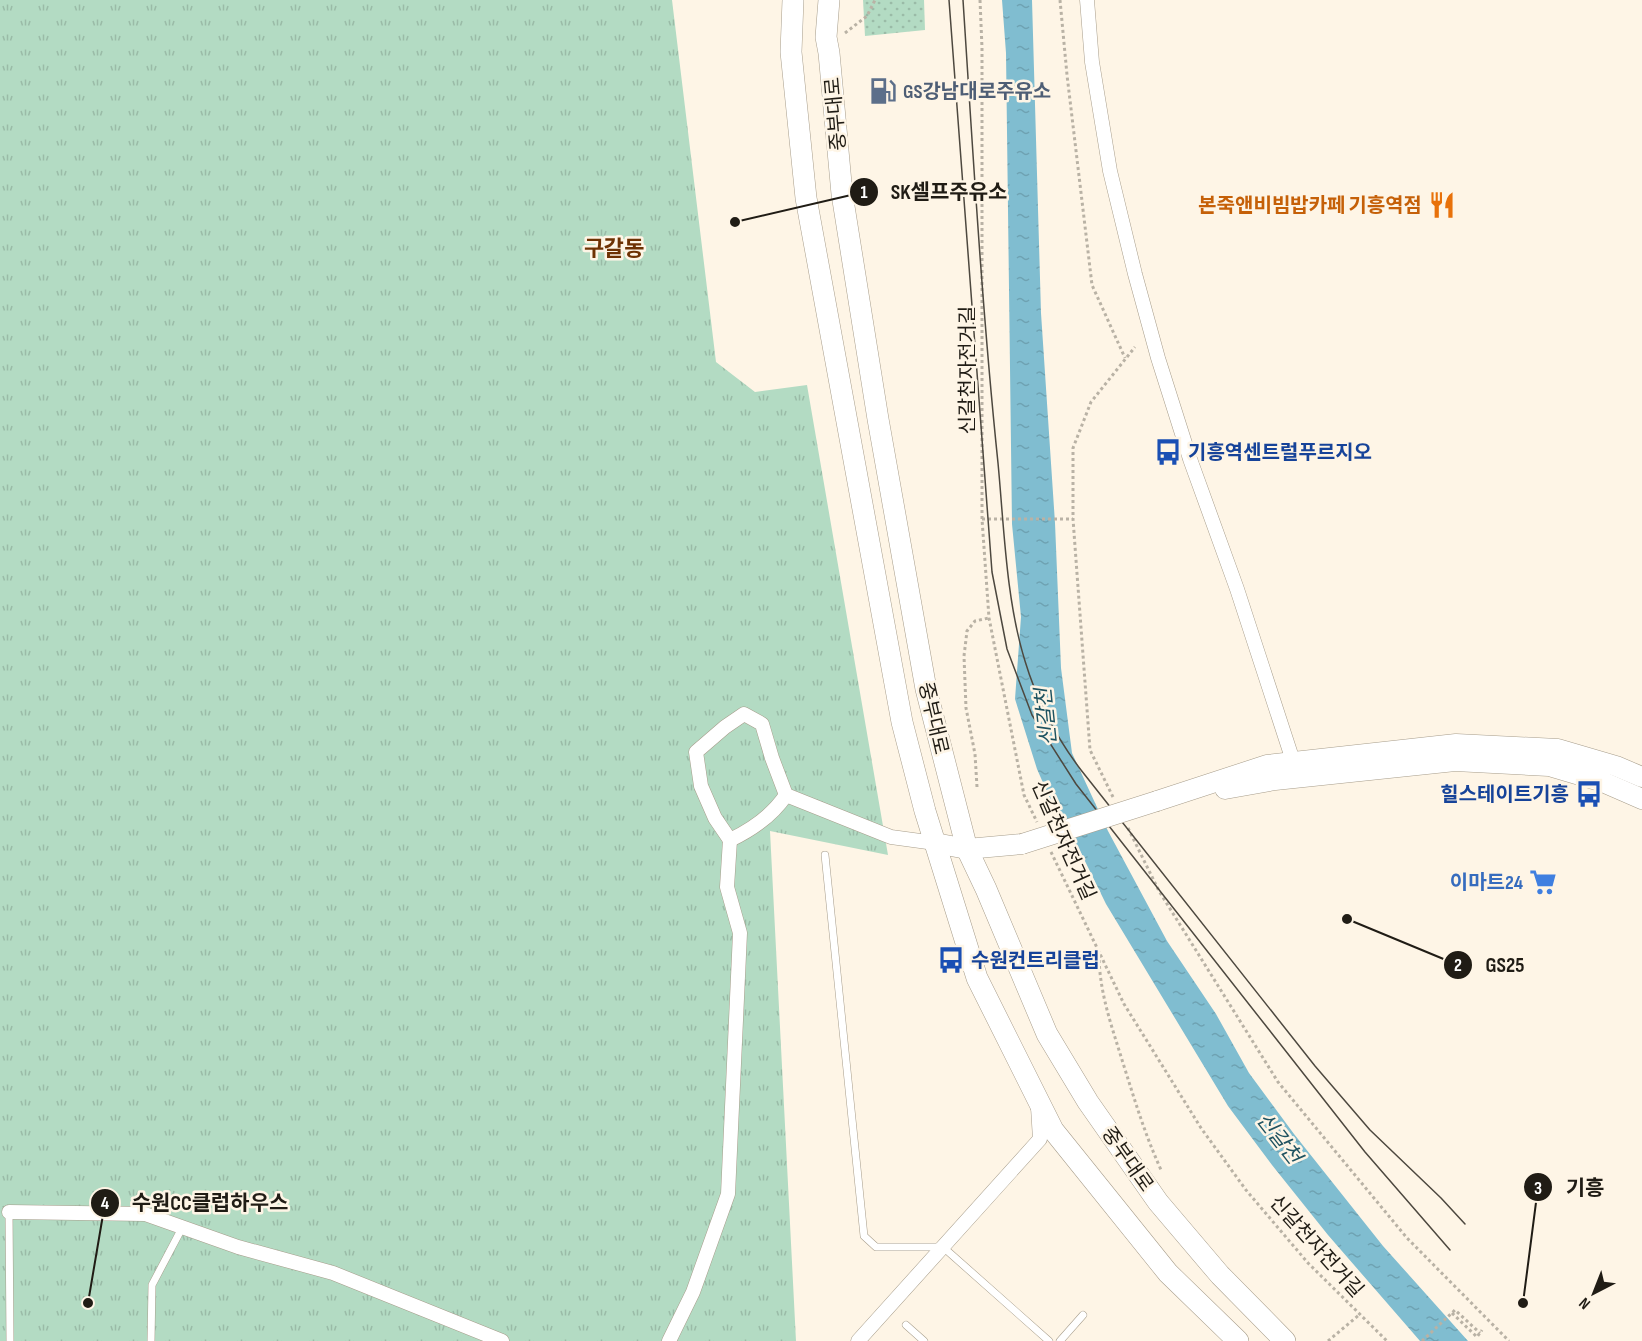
<svg xmlns="http://www.w3.org/2000/svg" width="1642" height="1341" viewBox="0 0 1642 1341" font-family="'Sofia Sans Condensed','Noto Sans KR',sans-serif">
  <style>
    .grass { fill: url(#grass-tufts) }
    .park { fill: url(#park-dots) }
    .water { fill: url(#water-ripples) }
    .lines { fill: none; stroke-linecap: round; stroke-linejoin: round }
    .lane-casing { stroke: #a79d8b; stroke-width: 8 }
    .street-casing { stroke: #a79d8b; stroke-width: 15 }
    .secondary-casing { stroke: #a79d8b; stroke-width: 21 }
    .primary-casing { stroke: #a79d8b; stroke-width: 22 }
    .path { stroke: #b9b2a5; stroke-width: 3; stroke-dasharray: 3 3; stroke-linecap: butt }
    .lane { stroke: #fff; stroke-width: 7 }
    .street { stroke: #fff; stroke-width: 14 }
    .secondary { stroke: #fff; stroke-width: 20 }
    .primary { stroke: #fff; stroke-width: 21 }
    .tram { stroke: #4d483f; stroke-width: 1.5 }
    .secondary-bridge-casing { stroke: #a79d8b; stroke-width: 21; stroke-linecap: butt }
    .secondary-bridge { stroke: #fff; stroke-width: 20 }
    .labels { text-anchor: middle; stroke-width: 5; stroke-linejoin: round; paint-order: stroke }
    .service-label { font-size: 20px; font-weight: bold; fill: #4e5e75; stroke: #fef5e6; text-anchor: start }
    .street-label { font-size: 20px; fill: #201c15; stroke: #fef5e6 }
    .food-label { font-size: 20px; font-weight: bold; fill: #c56008; stroke: #fef5e6; text-anchor: end }
    .transit-label { font-size: 20px; font-weight: bold; fill: #164399; stroke: #fef5e6; text-anchor: start }
    .shop-label { font-size: 20px; font-weight: bold; fill: #366cbe; stroke: #fef5e6; text-anchor: end }
    .water-label { font-size: 21px; font-style: italic; fill: #1e5260; stroke: #fef5e6 }
    .quarter-label { font-size: 22px; font-weight: bold; fill: #6e3203; stroke: #fef5e6 }
    .leader { fill: none; stroke: #201c15; stroke-width: 2 }
    .callout-dot { fill: #201c15; stroke: #fef5e6; stroke-width: 2 }
    .mark-label { font-size: 18px; text-anchor: middle; font-weight: bold; fill: #fff }
    .callout-label { font-size: 21px; text-anchor: middle; font-weight: bold; fill: #201c15; stroke: #fef5e6; stroke-width: 5; stroke-linejoin: round; paint-order: stroke }
  </style>
  <defs>
    <pattern id="grass-tufts" width="24" height="20" patternUnits="userSpaceOnUse" patternTransform="scale(1.5)"><rect width="24" height="20" fill="#b3dbc3"/><path d="M3 7l-1-3M5 7V3M7 7l1-3M15 17l-1-3M17 17v-4M19 17l1-3" fill="none" stroke="#9abba7"/></pattern>
    <pattern id="park-dots" width="8" height="8" patternUnits="userSpaceOnUse" patternTransform="scale(1.5)"><rect width="8" height="8" fill="#b3dbc3"/><path d="M2 2h.1M6 6h.1" fill="none" stroke="#9abba7" stroke-width="1.8" stroke-linecap="round"/></pattern>
    <pattern id="water-ripples" width="26" height="14" patternUnits="userSpaceOnUse" patternTransform="scale(1.5)"><rect width="26" height="14" fill="#80bdd0"/><path d="M2 4q2-2 4 0t4 0M15 11q2-2 4 0t4 0" fill="none" stroke="#6ea2b2"/></pattern>
  </defs>
  <rect width="100%" height="100%" fill="#fef5e6"/>
  <!-- grass -->
  <polygon class="grass" points="0,0 672,0 716,362 755,392 807,385 888,855 770,831 796,1341 0,1341"/>
  <!-- park -->
  <polygon class="park" points="863,0 924,0 925,30 865,36"/>
  <!-- water -->
  <polygon class="water" points="1002,0 1032,0 1041,313 1055,523 1061,668 1072,753 1108,831 1167,941 1216,1014 1249,1073 1294,1134 1383,1246 1468,1341 1420,1341 1328,1235 1272,1165 1228,1106 1106,904 1081,853 1051,801 1037,769 1015,699 1021,617 1012,524 1006,53"/>
  <g class="lines">
    <defs>
      <g id="lane">
        <polyline points="825,855 864,1236 876,1247 943,1247 1049,1341"/>
        <polyline points="9,1212 10,1341"/>
        <polyline points="906,1325 924,1341"/>
        <polyline points="151,1341 152,1285 182,1228"/>
        <polyline points="1060,1341 1083,1315"/>
      </g>
      <g id="street">
        <polyline points="1087,0 1092,62 1110,171 1135,274 1158,358 1190,459 1237,589 1296,770"/>
        <path d="M 786,795 C 772,816 753,829 730,840 L 715,818 L 701,786 L 696,752 L 725,727 L 744,714 L 762,724 L 772,758 L 786,795 L 891,837 L 935,843"/>
        <polyline points="9,1212 145,1214 238,1247 333,1273 502,1341"/>
        <polyline points="669,1341 693,1292 728,1194 740,933 727,887 730,840"/>
        <polyline points="858,1341 1040,1139 1038,1107"/>
      </g>
      <g id="secondary">
        <polyline points="1225,789 1275,780 1455,761 1549,766 1603,782 1642,799"/>
        <polyline points="1157,801 1267,765 1456,744 1558,749 1616,766 1642,777"/>
        <polyline points="935,843 967,849 1022,844"/>
      </g>
      <g id="primary">
        <polyline points="793,0 791,52 806,198 902,722 925,811 977,978 1053,1130 1168,1273 1238,1341"/>
        <polyline points="829,0 826,37 829,53 842,194 878,419 926,689 967,849 986,889 1047,1034 1088,1102 1158,1202 1220,1275 1285,1341"/>
      </g>
    </defs>
    <!-- lane casing -->
    <use href="#lane" class="lane-casing"/>
    <!-- street casing -->
    <use href="#street" class="street-casing"/>
    <!-- secondary casing -->
    <use href="#secondary" class="secondary-casing"/>
    <!-- primary casing -->
    <use href="#primary" class="primary-casing"/>
    <!-- path -->
    <g class="path">
      <polyline points="980,0 982,48 982,519 989,618 1024,795 1037,822"/>
      <polyline points="1060,0 1067,75 1092,285 1125,358"/>
      <polyline points="845,33 867,16 875,0"/>
      <polyline points="982,519 1073,519"/>
      <polyline points="977,787 975,754 966,708 964,656 967,631 975,621 989,618"/>
      <polyline points="1113,797 1090,750 1073,519 1073,448 1091,402 1135,347"/>
      <polyline points="1128,828 1159,891 1278,1082 1407,1238 1509,1341"/>
      <polyline points="1051,852 1124,1004 1201,1128 1246,1190 1308,1263 1387,1341"/>
      <path d="M 1099,954 C 1099,992 1112,1027 1123,1063 C 1135,1101 1145,1135 1162,1172"/>
      <polyline points="1452,1313 1477,1337 1482,1330"/>
      <polyline points="1328,1341 1359,1315"/>
      <polyline points="1422,1341 1455,1310 1480,1333"/>
    </g>
    <!-- lane -->
    <use href="#lane" class="lane"/>
    <!-- street -->
    <use href="#street" class="street"/>
    <!-- secondary -->
    <use href="#secondary" class="secondary"/>
    <!-- primary -->
    <use href="#primary" class="primary"/>
    <!-- tram -->
    <g class="tram">
      <polyline points="949,0 992,572 1007,649 1032,715 1076,784 1365,1152 1450,1250"/>
      <path d="M 963,0 C 973,154 982,309 998,463 C 1004,526 1006,600 1025,661 C 1037,701 1056,737 1081,770 L 1315,1066 L 1370,1130 L 1441,1198 L 1465,1224"/>
    </g>
    <defs>
      <polyline id="secondary-bridge" points="1022,844 1157,801"/>
    </defs>
    <!-- secondary-bridge casing -->
    <use href="#secondary-bridge" class="secondary-bridge-casing"/>
    <!-- secondary-bridge -->
    <use href="#secondary-bridge" class="secondary-bridge"/>
  </g>
  <!-- icons -->
  <defs>
    <symbol id="fuel-bare" viewBox="-9 -9 18 18"><path d="M-5.5-6h7V0h2V4h1.3V-2.5L3-4.5l.8-.8L6-3V5H2.5V1h-1V6h-7ZM-4.2-4.7v3.2H.2V-4.7Z" fill="#5c6f8a" stroke="#fef5e6" stroke-width="2.5" paint-order="stroke"/></symbol>
    <symbol id="restaurant-bare" viewBox="-9 -9 18 18"><path d="M-5-6h1v4h1v-4h1v4h1v-4h1v5L-1.5 .5V6h-2V.5L-5-1ZM5-6V6H3V1.5H1.5Q1.5-4 5-6Z" fill="#e8710a" stroke="#fef5e6" stroke-width="2.5" paint-order="stroke"/></symbol>
    <symbol id="bus-bare" viewBox="-9 -9 18 18"><path d="M-5-6H5V4H4V6H2V4H-2V6H-4V4H-5ZM-3.5-4V0h7V-4ZM-3.5 1.2v1.5H-2V1.2ZM2 1.2v1.5H3.5V1.2Z" fill="#1a4fb4" stroke="#fef5e6" stroke-width="2.5" paint-order="stroke"/></symbol>
    <symbol id="supermarket-bare" viewBox="-9 -9 18 18"><path d="M-6-5.5h2.5l.6 2H6L4.5 2H-2.5L-4.4-4H-6ZM-1.5 3.2a1.3 1.3 0 1 0 .1 0ZM3 3.2a1.3 1.3 0 1 0 .1 0Z" fill="#3f7fe0" stroke="#fef5e6" stroke-width="2.5" paint-order="stroke"/></symbol>
  </defs>
  <g fill-rule="evenodd">
    <use href="#fuel-bare" x="864" y="72" width="38" height="38"/>
    <use href="#restaurant-bare" x="1423" y="186" width="38" height="38"/>
    <use href="#bus-bare" x="1149" y="433" width="38" height="38"/>
    <use href="#bus-bare" x="1570" y="775" width="38" height="38"/>
    <use href="#supermarket-bare" x="1524" y="863" width="38" height="38"/>
    <use href="#bus-bare" x="932" y="941" width="38" height="38"/>
  </g>
  <g class="labels">
    <!-- service labels -->
    <g class="service-label">
      <text x="903" y="98">GS강남대로주유소</text>
    </g>
    <!-- street labels -->
    <g class="street-label">
      <text transform="translate(835 114) rotate(-95)" y="7">중부대로</text>
      <text transform="translate(967 370) rotate(-90)" y="7">신갈천자전거길</text>
      <text transform="translate(934 718) rotate(77)" y="7">중부대로</text>
      <text transform="translate(1064 840) rotate(66)" y="7">신갈천자전거길</text>
      <text transform="translate(1128 1159) rotate(55)" y="7">중부대로</text>
      <text transform="translate(1317 1246) rotate(48)" y="7">신갈천자전거길</text>
    </g>
    <!-- food labels -->
    <g class="food-label">
      <text x="1422" y="212">본죽앤비빔밥카페 기흥역점</text>
    </g>
    <!-- transit labels -->
    <g class="transit-label">
      <text x="1188" y="459">기흥역센트럴푸르지오</text>
      <text x="1569" y="801" text-anchor="end">힐스테이트기흥</text>
      <text x="971" y="967">수원컨트리클럽</text>
    </g>
    <!-- shop labels -->
    <g class="shop-label">
      <text x="1523" y="889">이마트24</text>
    </g>
    <!-- water labels -->
    <g class="water-label">
      <text transform="translate(1046 717) rotate(-96)" y="7">신갈천</text>
      <text transform="translate(1279 1138) rotate(52)" y="7">신갈천</text>
    </g>
    <!-- quarter labels -->
    <g class="quarter-label">
      <text x="614" y="256">구갈동</text>
    </g>
  </g>
  <!-- callouts -->
  <path class="leader" d="M735 222L864 192M1347 919L1458 965M1523 1303L1538 1187M88 1303L105 1203"/>
  <g class="callout-dot">
    <circle cx="735" cy="222" r="6"/>
    <circle cx="1347" cy="919" r="6"/>
    <circle cx="1523" cy="1303" r="6"/>
    <circle cx="88" cy="1303" r="6"/>
    <circle cx="864" cy="192" r="15"/>
    <circle cx="1458" cy="965" r="15"/>
    <circle cx="1538" cy="1187" r="15"/>
    <circle cx="105" cy="1203" r="15"/>
  </g>
  <g class="mark-label">
    <text x="864" y="198">1</text>
    <text x="1458" y="971">2</text>
    <text x="1538" y="1194">3</text>
    <text x="105" y="1209">4</text>
  </g>
  <g class="callout-label">
    <text x="949" y="199">SK셀프주유소</text>
    <text x="1505" y="972">GS25</text>
    <text x="1585" y="1195">기흥</text>
    <text x="210" y="1210">수원CC클럽하우스</text>
  </g>
  <!-- north arrow -->
  <g transform="translate(1594 1293) rotate(222)" stroke="#fef5e6" stroke-width="4.5" paint-order="stroke">
  <path d="M0-4.5L10 22L0 15L-10 22Z" fill="#201c15"/>
  <text y="-9" font-size="16" font-weight="bold" text-anchor="middle" fill="#201c15">N</text>
  </g>
</svg>
